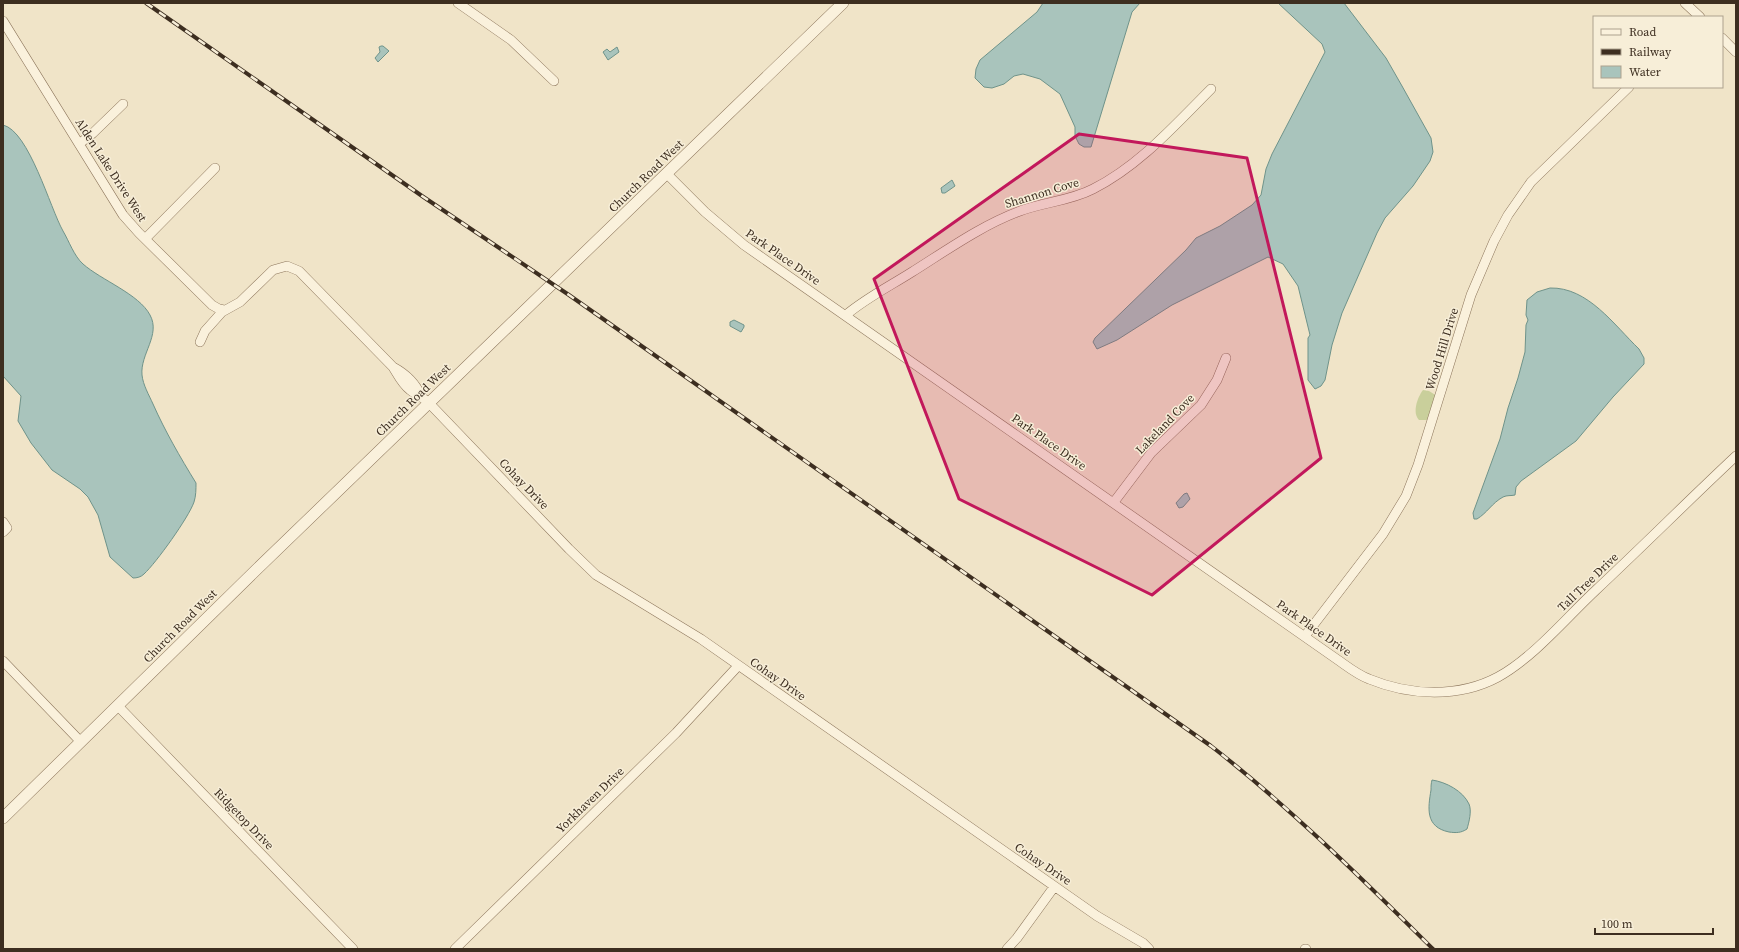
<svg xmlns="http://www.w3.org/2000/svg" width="1739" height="952" viewBox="0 0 1739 952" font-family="'Source Serif 4',serif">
<rect width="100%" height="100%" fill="#f0e4c8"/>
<path fill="#c9cf9b" d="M1423,390l6,1 8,5 -7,24h-11c-7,-7 -2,-22 4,-30z"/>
<path fill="#a9c4bc" stroke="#6f938a" d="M1043,3h97l-8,9 -41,135h-7l-5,-3 -4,-8v-9l-15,-33 -20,-15 -17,-5 -9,2 -10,8 -12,4 -8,-1 -9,-9 1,-9 4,-9 57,-48z
M1278,3h66l42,55 16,28 29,52 2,14 -3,9 -17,25 -28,32 -8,15 -35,80 -10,32 -7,35 -4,6 -6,3 -7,-9v-42l2,-3 -12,-49 -15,-22 -15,-7 -96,48 -55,35 -20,9 -4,-7 2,-4 91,-88 10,-12 24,-12 32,-21 9,-10 5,-26 6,-15 53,-102 -3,-8z
M381,46h2l6,5 -11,11 -3,-4 5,-6 -1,-5z
M617,47l2,5 -11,8 -5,-8 4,-3 3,3z
M3,125c26,6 47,83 60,106 6,10 11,25 20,33 18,16 56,30 67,51 11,20 -10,39 -8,60 1,10 7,20 11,29 12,27 27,53 43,79 0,6 0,13 -2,19 -5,15 -38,61 -50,72 -3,3 -7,4 -11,4l-23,-21 -12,-42 -10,-18 -8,-8 -28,-19 -21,-27 -13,-22 3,-25 -18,-20z
M952,180l3,6 -10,7h-3l-1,-5z
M1550,288c38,-1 64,37 89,61l5,9v6l-31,33 -37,44 -55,40 -5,6 -1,8c-4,1 -8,0 -12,2 -11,6 -16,16 -26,22h-3l-1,-6 27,-74 8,-31 10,-30 7,-26 1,-27 2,-5 -2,-5 1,-15 10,-8z
M734,320l10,5v2l-3,5 -11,-6v-4z
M1187,493l3,6 -7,8 -4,1 -3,-5 8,-9z
M1432,780c14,2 31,11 37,24 3,7 0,18 -2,25 -6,4 -11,4 -18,3 -24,-5 -21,-24 -18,-42 0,-4 0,-6 1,-10z"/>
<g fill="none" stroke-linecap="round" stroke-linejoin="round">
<defs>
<path id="minor" d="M458,3l53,37 43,41
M1685,3l15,14
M3,21l120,194 16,18 73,72 7,4 5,1
M1722,38l14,14
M79,144l14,-11 30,-29
M667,174l38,38 39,33 594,415c10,7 20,15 31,19 41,17 90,19 129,-2 36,-20 68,-59 98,-87 47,-44 93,-90 140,-134
M145,239l70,-71
M846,315c20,-17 44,-29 66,-43 35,-22 70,-47 108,-61 24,-9 50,-10 73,-22 46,-23 82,-64 118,-100
M200,342l5,-11 17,-19 18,-10 33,-32 14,-4 12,5 94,96c13,7 22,15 28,29
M393,367c5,8 9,17 17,23 6,5 13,7 19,13l140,146 27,26 105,64 396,277 46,27 6,6
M1114,502l37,-49 50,-48 16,-25 9,-22
M3,522l4,6 -4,4
M1305,636l78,-102 23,-38 12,-31 53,-170 23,-54 14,-26 23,-33 98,-95
M3,661l78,81
M118,706l235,243
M455,949l221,-216 62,-67
M1007,949l10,-11 37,-51
M1305,949h1"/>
<path id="tertiary" d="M3,818l253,-248 587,-567"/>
</defs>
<use href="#minor" stroke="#8d765c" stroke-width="10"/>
<use href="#tertiary" stroke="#8d765c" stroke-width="12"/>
<use href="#minor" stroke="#faf1dc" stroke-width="9"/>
<use href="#tertiary" stroke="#faf1dc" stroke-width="11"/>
<defs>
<path id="rail" d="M146,3l276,193 147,99 642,451c80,62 151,133 222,203"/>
</defs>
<use href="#rail" stroke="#3d2e20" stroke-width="4"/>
<use href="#rail" stroke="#f7eed8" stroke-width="2.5" stroke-dasharray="8" stroke-linecap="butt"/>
</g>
<path fill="#c2185b" fill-opacity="0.2" stroke="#c2185b" stroke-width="3" stroke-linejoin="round" d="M1079,134l168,24 74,300 -169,137 -193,-96 -85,-220z"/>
<g text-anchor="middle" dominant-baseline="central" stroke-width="3" stroke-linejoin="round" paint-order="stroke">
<g font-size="12" fill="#3d2e20" stroke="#f7eed8">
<text transform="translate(111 170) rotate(57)">Alden Lake Drive West</text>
<text transform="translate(646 176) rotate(-44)">Church Road West</text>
<text transform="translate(1042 193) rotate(-17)">Shannon Cove</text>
<text transform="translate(783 257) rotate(35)">Park Place Drive</text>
<text transform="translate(1442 349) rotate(-73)">Wood Hill Drive</text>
<text transform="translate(413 400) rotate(-44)">Church Road West</text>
<text transform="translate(1165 424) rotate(-46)">Lakeland Cove</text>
<text transform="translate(1049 442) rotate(35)">Park Place Drive</text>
<text transform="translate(524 484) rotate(46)">Cohay Drive</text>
<text transform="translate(1588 582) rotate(-44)">Tall Tree Drive</text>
<text transform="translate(180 626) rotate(-45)">Church Road West</text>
<text transform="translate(1314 628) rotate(35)">Park Place Drive</text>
<text transform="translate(778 679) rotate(35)">Cohay Drive</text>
<text transform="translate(590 800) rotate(-44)">Yorkhaven Drive</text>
<text transform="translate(244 819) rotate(46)">Ridgetop Drive</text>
<text transform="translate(1043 864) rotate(34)">Cohay Drive</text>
</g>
</g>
<rect width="1739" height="952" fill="none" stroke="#3d2e20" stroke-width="8"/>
<rect x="1593" y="16" width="130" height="72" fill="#f7eed8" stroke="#ada18e"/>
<rect x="1601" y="29" width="20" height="6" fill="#faf1dc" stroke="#ada18e"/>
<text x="1629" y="36" font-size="12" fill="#3d2e20">Road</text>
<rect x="1601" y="49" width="20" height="6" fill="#3d2e20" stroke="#ada18e"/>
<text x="1629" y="56" font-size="12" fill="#3d2e20">Railway</text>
<rect x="1601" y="66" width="20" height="12" fill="#a9c4bc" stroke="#ada18e"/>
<text x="1629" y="76" font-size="12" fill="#3d2e20">Water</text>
<path d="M1595 928v6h118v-6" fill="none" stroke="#3d2e20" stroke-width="2"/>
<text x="1601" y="928" font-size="12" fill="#3d2e20" stroke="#f7eed8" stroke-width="3" paint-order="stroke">100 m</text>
</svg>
